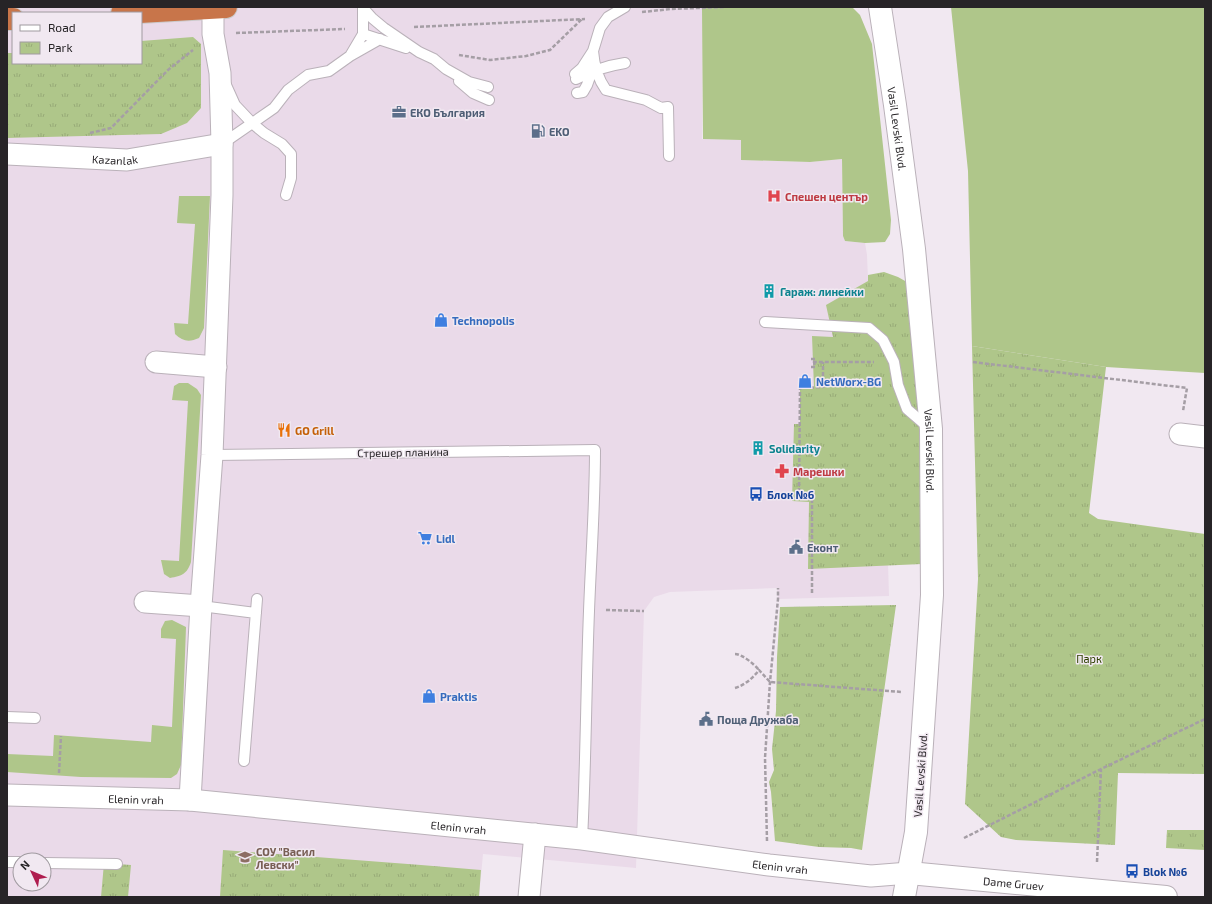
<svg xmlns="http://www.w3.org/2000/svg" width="1212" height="904" viewBox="0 0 1212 904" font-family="'Exo 2',sans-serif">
<defs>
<pattern id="park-tufts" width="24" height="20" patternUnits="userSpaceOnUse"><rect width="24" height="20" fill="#afc68a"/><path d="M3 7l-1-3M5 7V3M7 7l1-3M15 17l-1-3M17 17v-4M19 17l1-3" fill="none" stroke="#97aa77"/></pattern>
</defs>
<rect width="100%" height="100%" fill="#f1e8f1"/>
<path fill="#eadae9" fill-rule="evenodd" d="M7,7h696l-1,132 40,1 -1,20 69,2 32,-3 1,77 2,5 20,2 2,12 1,25 12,23 9,293 -111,3 -1,-11 -107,4 -16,5 -10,14 -8,257 -153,-14 -4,43h-472zM13,13h128v50h-128zM20,860h24v24h-24z"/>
<path fill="#afc68a" d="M726,7h126l8,8 12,29 19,176 -1,14 -5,8 -20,1 -20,-2 -2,-5 -1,-77 -32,3 -69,-2v-20l-38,-1 -1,-131z
M951,7h254v366l-99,-6 -134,-21 -4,-175z
M179,196h31l-6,132 -5,10c-9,4 -16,4 -24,-4l-1,-11 14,1 7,-100 -18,-1z
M179,383h9l9,6 4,6 -10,167c-4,12 -9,14 -21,16l-6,-4 -3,-14 18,1 9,-160 -16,-1 2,-14z
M172,620l14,7 -5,138 -4,9 -6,4 -90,-1 -74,-5v-18l46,2 1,-21 97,7 1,-17 20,2 4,-88 -15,-1v-9l4,-8z"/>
<path fill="url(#park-tufts)" d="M193,37l8,7v64l-14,15 -26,11 -154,4v-85h6v10h128v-22z
M884,272l14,5 16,9 11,142 -3,136 -114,5 1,-67 -17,-1 2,-77h6v-36h14l-2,-52 21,1 -7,-32 42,-24v-6z
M972,346l134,21 -17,146 9,6 107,15v240l-87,-1 -3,72 -99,-5 -15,-3 -36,-33 13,-225z
M896,605l-34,245 -11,-2 -32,-1 -44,-6 -4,-49 -2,-10 5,-12 -2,-21 4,-38 1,-54 3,-50z
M1167,830h38v20l-39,-2z
M223,850l198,15 60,5 -2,27h-259z
M104,863l27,2 -3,32h-27z"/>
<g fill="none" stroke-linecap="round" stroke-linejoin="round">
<defs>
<path id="lane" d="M363,7v27l43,14
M363,8l9,10 12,10 35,24 15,7 12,10 23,13 19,5
M593,51c1,13 5,28 13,39l40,10 15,8 7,-1 1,49
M350,56l30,-17
M575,74l7,-6 11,-17 7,-23 8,-11 17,-10
M576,79c17,-8 29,-13 49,-16
M459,81l14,12 16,7
M226,85l9,20 17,18 12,10 18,11 9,10v24l-5,17
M577,93l6,-1 4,-7 6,-17
M222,144l52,-36 14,-18 20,-15 21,-4 21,-15 13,-22
M765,322l104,6 14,12 11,22 4,23 9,24 22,19
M212,455l383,-5c0,54 -4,108 -6,161 -3,76 -3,152 -7,228
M201,606l55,7
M7,717l28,1
M244,761l13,-162
M7,862h13
M44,863l73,1"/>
<g id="street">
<path id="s1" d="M7,154l120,6 95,-16"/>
<path d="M156,362l60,5"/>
<path d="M1180,434l25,3"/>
<path d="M145,602l56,4"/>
<path id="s2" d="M7,795l183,5 392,39 187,26 102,11 38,-3"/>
<path d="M190,800l11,-194 11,-151 10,-260v-51l-2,-71 -7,-39v-26"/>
<path d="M529,897l6,-63"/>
</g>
<g id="secondary">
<path id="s3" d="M880,7l15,98 19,144 17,180 1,166 -16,237 -12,65"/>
<path id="s4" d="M909,873l257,24"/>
</g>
<path id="highway" d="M122,13l104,-6
M7,19h6"/>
</defs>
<use href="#lane" stroke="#bab1b9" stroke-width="12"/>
<use href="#street" stroke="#bab1b9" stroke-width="23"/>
<use href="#secondary" stroke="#bab1b9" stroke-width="24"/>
<use href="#highway" stroke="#cbcacb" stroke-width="24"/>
<path stroke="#a59ea5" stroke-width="2.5" stroke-dasharray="4 2" stroke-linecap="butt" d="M642,12l29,-3 55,-2
M414,27l171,-8
M236,33l109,-4
M459,55l31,5 36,-4 24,-6 32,-31
M90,133l21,-5 57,-58 25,-20
M811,359h4l-1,3h60
M973,362l214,26 -4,23
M811,367h4l-1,-5
M793,473h5
M812,593v-94h-13l1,-111 23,-1v-25
M606,610l38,1
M735,654c7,0 19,10 24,16
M735,688c10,-3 18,-10 24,-18l11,12 132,10
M59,773l2,-37
M964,838l137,-69 104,-50
M767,841l-2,-83 5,-76 8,-83v-11
M1097,862l4,-93"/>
<use href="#lane" stroke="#fff" stroke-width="10"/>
<use href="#street" stroke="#fff" stroke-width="21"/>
<use href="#secondary" stroke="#fff" stroke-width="22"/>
<use href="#highway" stroke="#c8754a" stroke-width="22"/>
</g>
<defs>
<symbol id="office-bare" viewBox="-9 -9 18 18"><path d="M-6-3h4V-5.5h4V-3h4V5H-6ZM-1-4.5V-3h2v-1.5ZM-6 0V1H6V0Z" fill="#5c6f8a" stroke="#f1e8f1" stroke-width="2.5" paint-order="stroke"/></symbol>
<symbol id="fuel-bare" viewBox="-9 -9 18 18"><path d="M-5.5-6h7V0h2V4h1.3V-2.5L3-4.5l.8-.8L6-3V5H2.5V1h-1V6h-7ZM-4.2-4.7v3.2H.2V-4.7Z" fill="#5c6f8a" stroke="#f1e8f1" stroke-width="2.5" paint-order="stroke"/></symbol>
<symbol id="hospital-bare" viewBox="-9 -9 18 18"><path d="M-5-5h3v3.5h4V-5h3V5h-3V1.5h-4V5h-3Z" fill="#e0444e" stroke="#f1e8f1" stroke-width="2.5" paint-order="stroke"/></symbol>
<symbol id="building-bare" viewBox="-9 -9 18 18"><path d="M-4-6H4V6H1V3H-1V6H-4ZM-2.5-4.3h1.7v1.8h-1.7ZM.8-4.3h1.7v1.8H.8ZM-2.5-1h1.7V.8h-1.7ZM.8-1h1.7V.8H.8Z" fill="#0f9aa8" stroke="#f1e8f1" stroke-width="2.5" paint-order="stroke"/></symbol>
<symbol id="shop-bare" viewBox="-9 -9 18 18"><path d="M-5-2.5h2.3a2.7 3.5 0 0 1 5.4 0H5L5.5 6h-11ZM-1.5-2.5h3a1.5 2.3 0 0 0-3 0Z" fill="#3f7fe0" stroke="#f1e8f1" stroke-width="2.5" paint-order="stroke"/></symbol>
<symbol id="restaurant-bare" viewBox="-9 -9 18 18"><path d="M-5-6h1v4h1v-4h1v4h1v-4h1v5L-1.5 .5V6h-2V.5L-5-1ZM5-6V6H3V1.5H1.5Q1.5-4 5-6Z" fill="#e8710a" stroke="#f1e8f1" stroke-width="2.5" paint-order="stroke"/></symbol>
<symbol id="pharmacy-bare" viewBox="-9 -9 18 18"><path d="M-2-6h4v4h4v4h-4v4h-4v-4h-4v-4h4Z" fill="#e0444e" stroke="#f1e8f1" stroke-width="2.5" paint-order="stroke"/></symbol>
<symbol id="bus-bare" viewBox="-9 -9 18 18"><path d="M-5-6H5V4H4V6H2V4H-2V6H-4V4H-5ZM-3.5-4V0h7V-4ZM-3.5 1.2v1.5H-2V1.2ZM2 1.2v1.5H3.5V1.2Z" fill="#1a4fb4" stroke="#f1e8f1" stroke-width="2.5" paint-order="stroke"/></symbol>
<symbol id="supermarket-bare" viewBox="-9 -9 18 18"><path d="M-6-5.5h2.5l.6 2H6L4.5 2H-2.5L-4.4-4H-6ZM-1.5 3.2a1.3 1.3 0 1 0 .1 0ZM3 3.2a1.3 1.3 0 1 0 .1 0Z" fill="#3f7fe0" stroke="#f1e8f1" stroke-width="2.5" paint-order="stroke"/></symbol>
<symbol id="civic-bare" viewBox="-9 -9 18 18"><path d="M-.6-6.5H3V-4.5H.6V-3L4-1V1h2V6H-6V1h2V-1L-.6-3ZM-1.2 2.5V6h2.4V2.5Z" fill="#5c6f8a" stroke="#f1e8f1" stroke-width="2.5" paint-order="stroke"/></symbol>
<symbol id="school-bare" viewBox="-9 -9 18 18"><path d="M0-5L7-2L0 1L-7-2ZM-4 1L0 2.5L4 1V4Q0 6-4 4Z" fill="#8d6e63" stroke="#f1e8f1" stroke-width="2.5" paint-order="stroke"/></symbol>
</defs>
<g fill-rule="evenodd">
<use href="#office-bare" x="389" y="102" width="20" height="20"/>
<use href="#fuel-bare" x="528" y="121" width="20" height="20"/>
<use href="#hospital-bare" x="764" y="186" width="20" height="20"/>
<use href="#building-bare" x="759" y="281" width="20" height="20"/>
<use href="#shop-bare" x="431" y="310" width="20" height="20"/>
<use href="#shop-bare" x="795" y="371" width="20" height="20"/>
<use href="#restaurant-bare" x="274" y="420" width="20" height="20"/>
<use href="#building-bare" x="748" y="438" width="20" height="20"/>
<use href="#pharmacy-bare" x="772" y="461" width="20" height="20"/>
<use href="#bus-bare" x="746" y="484" width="20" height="20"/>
<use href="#supermarket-bare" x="415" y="528" width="20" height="20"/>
<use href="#civic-bare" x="786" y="537" width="20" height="20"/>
<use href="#shop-bare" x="419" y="686" width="20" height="20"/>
<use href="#civic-bare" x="696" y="709" width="20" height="20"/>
<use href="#school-bare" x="235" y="847" width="20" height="20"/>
<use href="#bus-bare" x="1122" y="861" width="20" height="20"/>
</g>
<g text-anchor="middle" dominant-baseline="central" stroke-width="3" stroke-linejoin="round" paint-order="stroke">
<g font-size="11" font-weight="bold" fill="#4e5e75" stroke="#f1e8f1" text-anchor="start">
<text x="410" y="112">ЕКО България</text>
<text x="549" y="131">EKO</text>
<text x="807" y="547">Еконт</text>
<text x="717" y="719">Поща Дружаба</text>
</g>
<g font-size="11" fill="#272427" stroke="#f1e8f1">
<text stroke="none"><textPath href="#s3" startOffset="123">Vasil Levski Blvd.</textPath></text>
<text stroke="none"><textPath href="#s1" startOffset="108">Kazanlak</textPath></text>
<text stroke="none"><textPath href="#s3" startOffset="447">Vasil Levski Blvd.</textPath></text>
<text transform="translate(403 452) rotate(-1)">Стрешер планина</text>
<text transform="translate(920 775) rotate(-86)">Vasil Levski Blvd.</text>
<text stroke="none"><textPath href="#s2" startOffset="129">Elenin vrah</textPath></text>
<text stroke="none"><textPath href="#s2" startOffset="453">Elenin vrah</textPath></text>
<text stroke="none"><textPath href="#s2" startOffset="777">Elenin vrah</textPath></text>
<text stroke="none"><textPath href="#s4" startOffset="105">Dame Gruev</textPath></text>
</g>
<g font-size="11" font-weight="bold" fill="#be3a42" stroke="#f1e8f1" text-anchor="start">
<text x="785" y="196">Спешен център</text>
<text x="793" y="471">Марешки</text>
</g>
<g font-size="11" font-weight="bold" fill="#0d838f" stroke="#f1e8f1" text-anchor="start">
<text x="780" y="291">Гараж: линейки</text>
<text x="769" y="448">Solidarity</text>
</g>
<g font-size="11" font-weight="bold" fill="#366cbe" stroke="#f1e8f1" text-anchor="start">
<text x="452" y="320">Technopolis</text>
<text x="816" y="381">NetWorx-BG</text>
<text x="436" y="538">Lidl</text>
<text x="440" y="696">Praktis</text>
</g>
<g font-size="11" font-weight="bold" fill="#c56008" stroke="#f1e8f1" text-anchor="start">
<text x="295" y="430">GO Grill</text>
</g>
<g font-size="11" font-weight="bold" fill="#164399" stroke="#f1e8f1" text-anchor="start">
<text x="767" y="494">Блок №6</text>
<text x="1143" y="871">Blok №6</text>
</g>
<g font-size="11" fill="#2e4000" stroke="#f1e8f1">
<text x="1089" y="658">Парк</text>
</g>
<g font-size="11" font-weight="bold" fill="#785e54" stroke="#f1e8f1" text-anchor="start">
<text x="256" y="851">СОУ "Васил<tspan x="256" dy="13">Левски"</tspan></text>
</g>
</g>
<rect width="1212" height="904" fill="none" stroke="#272427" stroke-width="16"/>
<rect x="12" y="12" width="130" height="52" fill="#f1e8f1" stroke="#a09aa0"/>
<rect x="20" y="25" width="20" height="6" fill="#ffffff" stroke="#a09aa0"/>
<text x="48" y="32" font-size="12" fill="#272427">Road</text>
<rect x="20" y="42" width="20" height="12" fill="url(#park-tufts)" stroke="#a09aa0"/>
<text x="48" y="52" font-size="12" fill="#272427">Park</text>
<g transform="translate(32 872) rotate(314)"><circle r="19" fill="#f1e8f1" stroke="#a09aa0"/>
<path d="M0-3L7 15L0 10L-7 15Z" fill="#af1d4f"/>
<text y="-6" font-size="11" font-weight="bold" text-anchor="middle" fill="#272427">N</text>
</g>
</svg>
